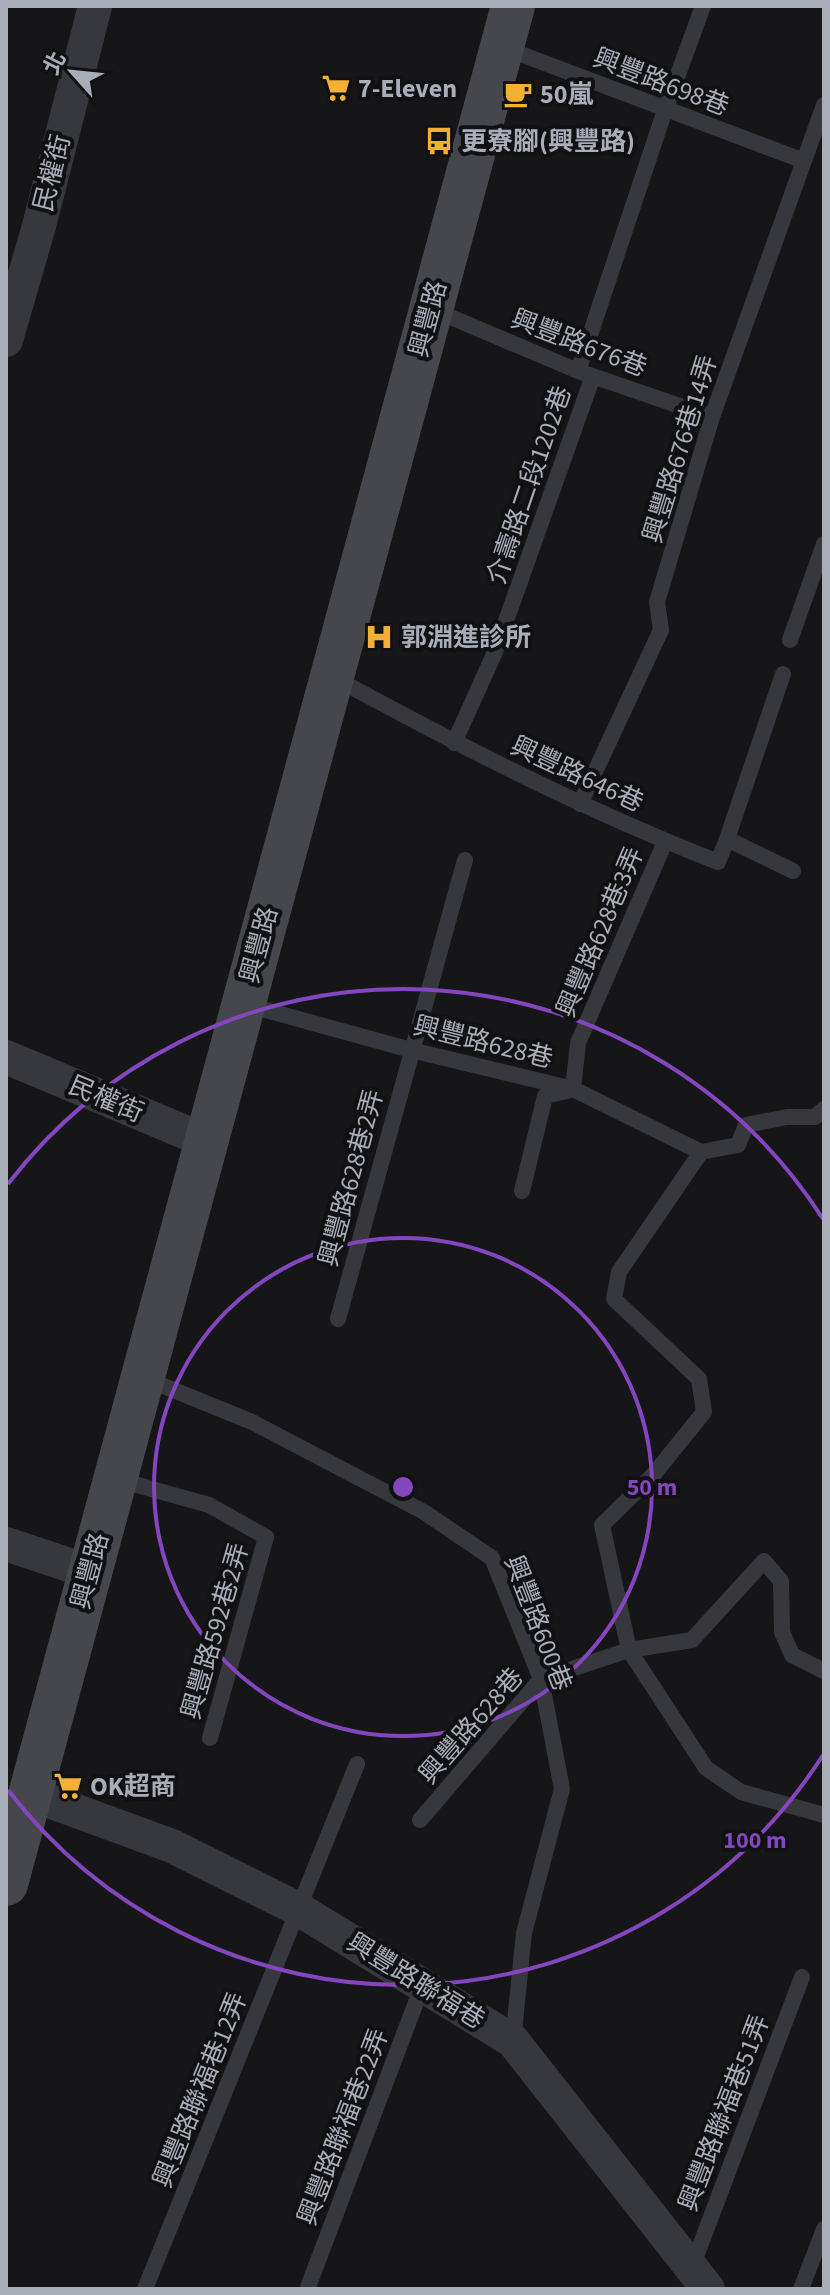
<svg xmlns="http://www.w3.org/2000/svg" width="830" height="2295" viewBox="0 0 830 2295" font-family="'Source Sans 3','Noto Sans TC',sans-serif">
<rect width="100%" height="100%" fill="#161618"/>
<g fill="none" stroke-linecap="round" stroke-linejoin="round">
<path stroke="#37383d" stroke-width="16" d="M502,47l302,114
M434,310l144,61 134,46
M578,371l87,-261 38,-104
M790,640l34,-96
M333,677c125,68 252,133 385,185l9,-23 66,32
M454,743l41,-91 98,-276
M580,804l81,-174 -4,-28 55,-185 112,-312
M727,839l56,-165
M244,1004l167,46 162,39 128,63 37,-7 8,-20 41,-8h28l9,-8
M573,1089l5,-46 87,-201
M522,1191l23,-95 22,-5
M338,1319l127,-459
M144,1378l108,44 172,90 68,46 49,121 21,110 -38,144 -11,108
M116,1479l93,26 57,32 -56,201
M824,1671l-32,-16 -10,-23 -1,-51 -17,-20 -72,79 -63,10 77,118 35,24 83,23
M420,1820l121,-141 88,-29 -27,-125 52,-51 50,-62 -5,-33 -85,-80 5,-27 82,-120
M692,2267l110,-290
M308,2287l115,-303
M145,2289l212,-525
M801,2289l23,-60"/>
<path stroke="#37383d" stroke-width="34" d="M6,340l33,-114 56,-220
M6,1057l200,84
M6,1544l84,28
M30,1794l142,52 128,64 213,131 195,248"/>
<path stroke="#45474d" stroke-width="44" d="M6,1884l507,-1878"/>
</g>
<g fill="none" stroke="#8446be" stroke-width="4">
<circle cx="403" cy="1487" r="249"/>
<path d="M823 1755A498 498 0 0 1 8 1790M8 1184A498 498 0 0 1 823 1219"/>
</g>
<defs>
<symbol id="supermarket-bare" viewBox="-9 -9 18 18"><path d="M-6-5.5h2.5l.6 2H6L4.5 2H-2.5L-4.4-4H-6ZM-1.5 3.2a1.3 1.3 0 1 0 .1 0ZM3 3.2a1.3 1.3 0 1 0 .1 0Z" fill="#f2b134" stroke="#111113" stroke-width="2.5" paint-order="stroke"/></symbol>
<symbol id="cafe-bare" viewBox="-9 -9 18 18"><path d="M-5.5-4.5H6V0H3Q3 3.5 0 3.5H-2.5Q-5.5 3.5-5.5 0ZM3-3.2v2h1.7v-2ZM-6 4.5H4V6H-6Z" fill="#f2b134" stroke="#111113" stroke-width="2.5" paint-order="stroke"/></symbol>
<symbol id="bus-bare" viewBox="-9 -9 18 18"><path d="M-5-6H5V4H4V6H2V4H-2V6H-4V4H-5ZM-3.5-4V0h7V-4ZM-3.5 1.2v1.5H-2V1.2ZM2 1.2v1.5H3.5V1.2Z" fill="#f2b134" stroke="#111113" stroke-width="2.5" paint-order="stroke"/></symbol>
<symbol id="hospital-bare" viewBox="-9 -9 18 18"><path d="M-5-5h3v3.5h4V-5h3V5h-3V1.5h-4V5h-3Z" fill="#f2b134" stroke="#111113" stroke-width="2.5" paint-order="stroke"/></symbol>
</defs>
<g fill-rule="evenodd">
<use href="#supermarket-bare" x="316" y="68" width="40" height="40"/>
<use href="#cafe-bare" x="498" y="74" width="40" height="40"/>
<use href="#bus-bare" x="419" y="121" width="40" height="40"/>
<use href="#hospital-bare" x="359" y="617" width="40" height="40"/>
<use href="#supermarket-bare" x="48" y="1766" width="40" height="40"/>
</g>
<g text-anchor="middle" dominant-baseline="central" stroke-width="8" stroke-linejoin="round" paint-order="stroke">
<g font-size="26" fill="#a8adb8" stroke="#111113">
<text transform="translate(661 82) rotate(21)">興豐路698巷</text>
<text transform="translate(52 173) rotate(-76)">民權街</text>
<text transform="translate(428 319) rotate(-75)">興豐路</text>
<text transform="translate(579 343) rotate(21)">興豐路676巷</text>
<text transform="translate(680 449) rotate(-73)">興豐路676巷14弄</text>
<text transform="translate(529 485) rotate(-71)">介壽路二段1202巷</text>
<text transform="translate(577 774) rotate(25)">興豐路646巷</text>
<text transform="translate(600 932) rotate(-67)">興豐路628巷3弄</text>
<text transform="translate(259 945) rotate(-75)">興豐路</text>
<text transform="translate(483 1042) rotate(14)">興豐路628巷</text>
<text transform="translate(106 1099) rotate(23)">民權街</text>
<text transform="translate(351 1178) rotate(-75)">興豐路628巷2弄</text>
<text transform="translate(90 1571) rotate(-75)">興豐路</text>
<text transform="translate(538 1623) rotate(69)">興豐路600巷</text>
<text transform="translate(215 1631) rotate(-74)">興豐路592巷2弄</text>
<text transform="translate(471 1726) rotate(-49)">興豐路628巷</text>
<text transform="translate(416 1981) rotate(32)">興豐路聯福巷</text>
<text transform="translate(200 2090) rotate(-68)">興豐路聯福巷12弄</text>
<text transform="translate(724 2113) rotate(-69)">興豐路聯福巷51弄</text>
<text transform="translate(343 2127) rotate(-69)">興豐路聯福巷22弄</text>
</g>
<g font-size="26" font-weight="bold" fill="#a8adb8" stroke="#111113" text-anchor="start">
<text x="358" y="88">7-Eleven</text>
<text x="540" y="94">50嵐</text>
<text x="461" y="141">更寮腳(興豐路)</text>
<text x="401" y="637">郭淵進診所</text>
<text x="90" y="1786">OK超商</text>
</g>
</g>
<circle cx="403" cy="1487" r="12" fill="#8446be" stroke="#111113" stroke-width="4"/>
<g font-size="24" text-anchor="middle" font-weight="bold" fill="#8446be" stroke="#111113" stroke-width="8" stroke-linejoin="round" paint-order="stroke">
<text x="652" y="1495">50 m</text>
<text x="755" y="1848">100 m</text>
</g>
<rect width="830" height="2295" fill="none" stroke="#a8adb8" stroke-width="16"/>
<g transform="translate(72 72) rotate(297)" stroke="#111113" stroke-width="6" paint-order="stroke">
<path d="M0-6L14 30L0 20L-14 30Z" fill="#a8adb8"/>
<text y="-12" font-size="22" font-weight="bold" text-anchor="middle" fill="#a8adb8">北</text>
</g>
</svg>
